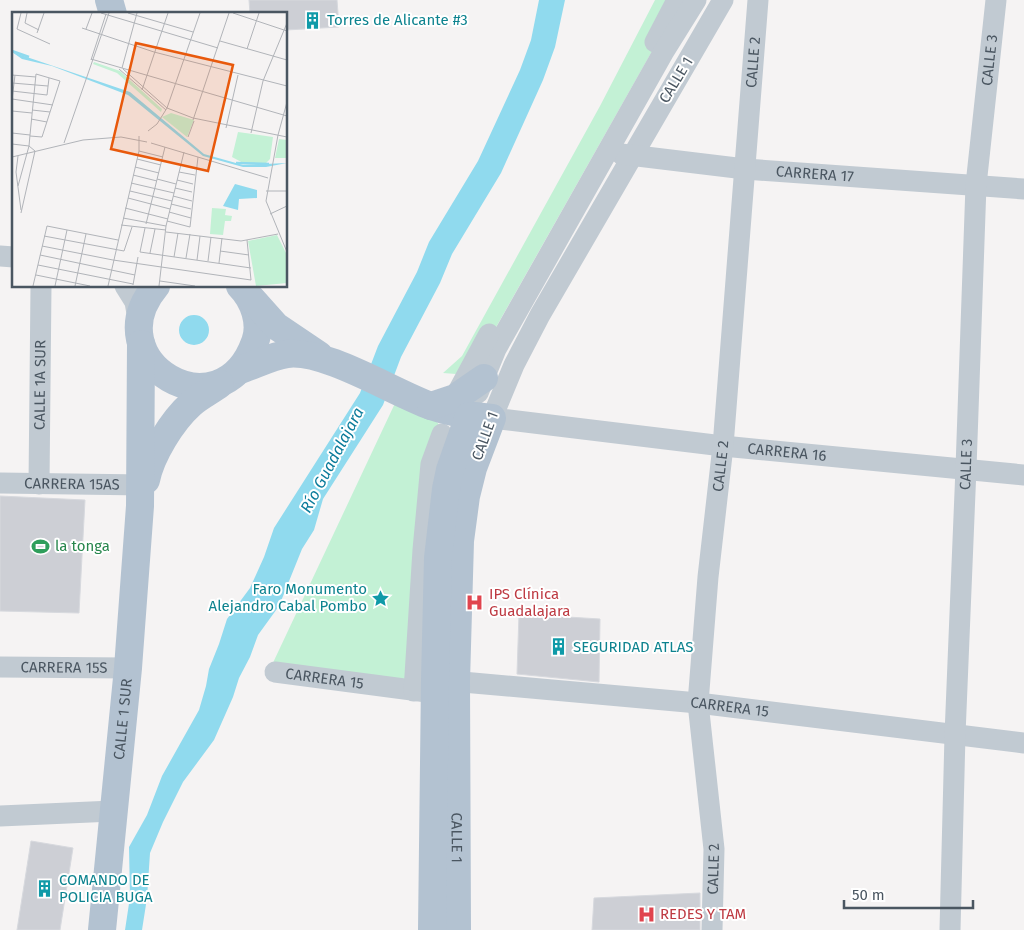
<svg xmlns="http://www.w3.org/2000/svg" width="1024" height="930" viewBox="0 0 1024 930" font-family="'Fira Sans',sans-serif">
<rect width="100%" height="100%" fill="#f5f3f3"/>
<path fill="#c3f1d5" d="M655,0h26l-212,375 -26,-2 19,-17 138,-250z
M397,399l33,13 10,14 -5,264 -164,-23z"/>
<path fill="#90daee" d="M539,0h26l-10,47 -12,33 -42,93 -49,81 -12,29 -39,74 -18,48 -60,94 -9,31 -12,19 -23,57 -21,29 -8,22 -11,21 -6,19 -19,43 -31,42 -20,40 -13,31 -3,45 -5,32h-17l5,-33 -1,-50 18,-32 15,-39 37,-66 7,-24 3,-17 10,-25 8,-25 23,-31 14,-31 10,-29 86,-135 18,-47 39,-74 12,-30 49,-81 42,-91 11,-30z
M179 330a15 15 0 1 1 30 0a15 15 0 1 1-30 0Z"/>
<path fill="#cdcfd5" stroke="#d7d9de" d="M249,0h88l2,27 -53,3v-16h-36z
M0,496l85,4 -6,113 -79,-2z
M519,614l81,5 -1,63 -82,-8z
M31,841l42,7 -13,82h-43z
M700,893v37h-108l2,-32z"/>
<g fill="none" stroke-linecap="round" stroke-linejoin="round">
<g stroke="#c1cad2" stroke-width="21">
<path id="s1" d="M723,0l-183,315 -26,50 -22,53 231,28 301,29"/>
<path d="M655,42l22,-42"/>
<path id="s2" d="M621,154l124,15 279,20"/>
<path d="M0,256l14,1"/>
<path d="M125,286l10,16 4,23"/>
<path d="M478,393l18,-44 167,-296 33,-53"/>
<path d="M455,397l34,-63"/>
<path id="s3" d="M0,483l145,2"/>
<path id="s4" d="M39,484l2,-198"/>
<path id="s5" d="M0,667l128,1"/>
<path id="s6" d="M275,672l152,20"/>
<path id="s7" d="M440,680l258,23 326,40"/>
<path d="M414,691l9,-141 8,-86 11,-30"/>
<path d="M0,816l113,-5"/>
<path id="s8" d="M712,930l2,-81 -16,-146 10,-126 15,-131 35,-446"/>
<path id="s9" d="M950,930l5,-195 11,-267 10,-283 20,-185"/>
</g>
<g stroke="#b3c2d1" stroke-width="28">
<path d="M109,0l4,14"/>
<path d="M156,286c-63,75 65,152 99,56 7,-18 -1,-42 -15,-56"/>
<path d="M251,298l25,28 43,29"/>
<path id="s10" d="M240,370c15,-5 32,-14 47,-16 38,-5 107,39 144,52 20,7 40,10 61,12l-19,50 -7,28 -6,45 -4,140 1,249"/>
<path d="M431,406l24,-8 29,-20"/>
<path d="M146,480c5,-25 26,-59 45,-76 9,-8 20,-13 29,-20"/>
<path id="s11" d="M102,930l26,-262 12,-162 1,-162"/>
<path d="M432,930l3,-250 3,-122 8,-69 4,-19 19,-54"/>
</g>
</g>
<defs>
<symbol id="building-bare" viewBox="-9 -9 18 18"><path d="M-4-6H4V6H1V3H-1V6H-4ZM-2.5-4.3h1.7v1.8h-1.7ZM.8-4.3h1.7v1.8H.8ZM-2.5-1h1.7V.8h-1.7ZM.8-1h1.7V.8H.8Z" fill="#0f9aa8" stroke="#fff" stroke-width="2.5" paint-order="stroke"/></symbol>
<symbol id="stadium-bare" viewBox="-9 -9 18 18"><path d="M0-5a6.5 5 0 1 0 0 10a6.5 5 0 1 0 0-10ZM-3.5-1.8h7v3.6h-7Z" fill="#2e9e5b" stroke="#fff" stroke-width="2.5" paint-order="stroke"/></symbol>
<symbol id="sight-bare" viewBox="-9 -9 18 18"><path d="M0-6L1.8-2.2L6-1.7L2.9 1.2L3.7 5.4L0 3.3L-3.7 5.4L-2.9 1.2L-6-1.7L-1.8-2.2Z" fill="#0f9aa8" stroke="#fff" stroke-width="2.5" paint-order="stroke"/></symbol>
<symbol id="hospital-bare" viewBox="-9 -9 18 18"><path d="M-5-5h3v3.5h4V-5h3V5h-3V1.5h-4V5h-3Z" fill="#e0444e" stroke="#fff" stroke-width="2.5" paint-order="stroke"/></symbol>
</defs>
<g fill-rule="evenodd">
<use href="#building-bare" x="300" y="8" width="25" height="25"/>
<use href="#stadium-bare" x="28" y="534" width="25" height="25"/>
<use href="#sight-bare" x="368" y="586" width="25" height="25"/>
<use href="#hospital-bare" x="462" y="590" width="25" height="25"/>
<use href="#building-bare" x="546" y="634" width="25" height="25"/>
<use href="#building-bare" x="32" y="876" width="25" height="25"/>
<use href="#hospital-bare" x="634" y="902" width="25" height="25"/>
</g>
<g text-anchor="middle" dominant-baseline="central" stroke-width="4" stroke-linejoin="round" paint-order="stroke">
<g font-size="15" fill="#0d838f" stroke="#fff" text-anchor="start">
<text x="327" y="20">Torres de Alicante #3</text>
<text x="367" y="589" text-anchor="end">Faro Monumento<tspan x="367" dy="17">Alejandro Cabal Pombo</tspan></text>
<text x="573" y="647">SEGURIDAD ATLAS</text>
<text x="59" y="880">COMANDO DE<tspan x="59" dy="17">POLICIA BUGA</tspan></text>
</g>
<g font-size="15" fill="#4a5661" stroke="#fff">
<text stroke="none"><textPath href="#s9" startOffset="871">CALLE 3</textPath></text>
<text stroke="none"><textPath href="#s8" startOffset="871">CALLE 2</textPath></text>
<text transform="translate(676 80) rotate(-59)">CALLE 1</text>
<text stroke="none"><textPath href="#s2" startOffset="195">CARRERA 17</textPath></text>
<text stroke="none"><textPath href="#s4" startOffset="99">CALLE 1A SUR</textPath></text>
<text transform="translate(485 436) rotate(-70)">CALLE 1</text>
<text stroke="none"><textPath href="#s1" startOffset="775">CARRERA 16</textPath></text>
<text stroke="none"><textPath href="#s8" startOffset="466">CALLE 2</textPath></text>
<text stroke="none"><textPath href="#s9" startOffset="466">CALLE 3</textPath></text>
<text stroke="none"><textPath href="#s3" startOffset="72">CARRERA 15AS</textPath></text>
<text stroke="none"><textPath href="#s5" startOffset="64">CARRERA 15S</textPath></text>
<text stroke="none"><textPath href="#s6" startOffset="50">CARRERA 15</textPath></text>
<text stroke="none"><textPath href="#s7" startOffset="291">CARRERA 15</textPath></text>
<text stroke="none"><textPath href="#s11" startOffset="212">CALLE 1 SUR</textPath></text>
<text stroke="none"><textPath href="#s10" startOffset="691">CALLE 1</textPath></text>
<text stroke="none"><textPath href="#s8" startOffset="61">CALLE 2</textPath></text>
</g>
<g font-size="15" fill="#27864d" stroke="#fff" text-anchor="start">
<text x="55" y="546">la tonga</text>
</g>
<g font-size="15" fill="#be3a42" stroke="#fff" text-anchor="start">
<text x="489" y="594">IPS Clínica<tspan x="489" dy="17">Guadalajara</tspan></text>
<text x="660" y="914">REDES Y TAM</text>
</g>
<g font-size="16" font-style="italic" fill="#0c7c9b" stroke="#fff">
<text transform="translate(332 460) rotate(-62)">Río Guadalajara</text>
</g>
</g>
<g transform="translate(12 12)">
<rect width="275" height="275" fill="#f5f3f3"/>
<path d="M82,50l26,9 42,38 -1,3 -44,-39 -24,-9zM159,101l23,7 -7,17 -25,-20zM226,120l35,5 -3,22 -6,6 -19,-1 -13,-7zM267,127l8,1v18h-12zM200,196l14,1 -1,6 7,1 -1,5h-6l-2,14 -13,-1zM265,223l10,20v28l-31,3 -8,-45z" fill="#c3f1d5"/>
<path d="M0,40l118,40 74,62 39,11 44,-2 -21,4h-23l-40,-11 -75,-61 -76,-29 -30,-7zM223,172l22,6v8l-18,1 -1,11 -15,-4z" fill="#90daee"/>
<path fill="none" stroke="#90daee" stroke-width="2.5" d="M0,39l17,6M224,151l33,1"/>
<path fill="none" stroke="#b1b4b9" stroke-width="1" d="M9,1l-4,16 33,15M15,1l-2,10 14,7M89,1l117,35M116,1l65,19M221,1l54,18M70,16l72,24 133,34M74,17l6,-16M25,21l7,-20M208,29l67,19M235,37l12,-36M79,47l196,57M79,48l15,-46M110,56l15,-55M107,57l47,41M111,57l44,39 33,-95M0,63l24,2M0,71l36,3M130,78l26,-77M0,79l35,4 2,-17M0,87l41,6M0,88l3,-25M20,98l18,2M0,99l20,2M19,107l16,3M181,108l36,-107M214,116l12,-53M136,119l9,-7 10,-16 26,10 94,19M0,121l18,2M239,121l12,-52 24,-58M266,123l9,-33M266,123l-12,66 21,51M176,125l6,-16M52,131l45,-130M139,131l117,35M0,132l17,2 6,5 -14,62M127,139l24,6M6,144l-2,16 5,38M0,145l71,-17 38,-3 26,5M125,147l24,6M123,155l24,6M167,160l16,3M121,163l24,6M145,167l19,5M165,168l16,4M119,171l43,10M6,174l11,-40 1,-11 6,-61 24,7 -18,56 -12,-1M163,176l17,4M118,179l42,10M254,179h21M161,184l19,5M116,186l42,11M159,192l20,5M113,196l43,11M157,200l22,6M258,202l17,-8M111,206l43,8M155,209l23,6 8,-70M134,212l19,-77M109,213l45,5M133,216l-5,24 111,16M154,220l75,9 37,-7M32,224l80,15 8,-24M30,234l71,14 138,20 -4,-40M208,239l29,4M138,241l5,-24M28,243l95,20M162,245l4,-24M174,246l4,-24M185,248l3,-24M196,249l3,-24M207,251l3,-25M26,253l95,19M24,263l54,11M148,269l35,5M121,273l5,-28M21,274l14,-60 71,14M43,274l12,-56M63,274l11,-52M96,274l31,-135v-15M147,274l7,-60 18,-74"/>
<path fill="#e8590c" fill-opacity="0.15" stroke="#e8590c" stroke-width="2.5" d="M124,31l97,22 -25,106 -97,-22z"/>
<rect width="275" height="275" fill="none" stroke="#4a5661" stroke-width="2.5"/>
</g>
<path d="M844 900v8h129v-8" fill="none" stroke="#4a5661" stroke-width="2.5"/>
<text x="852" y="900" font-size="15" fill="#4a5661" stroke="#ffffff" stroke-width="4" paint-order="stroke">50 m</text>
</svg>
